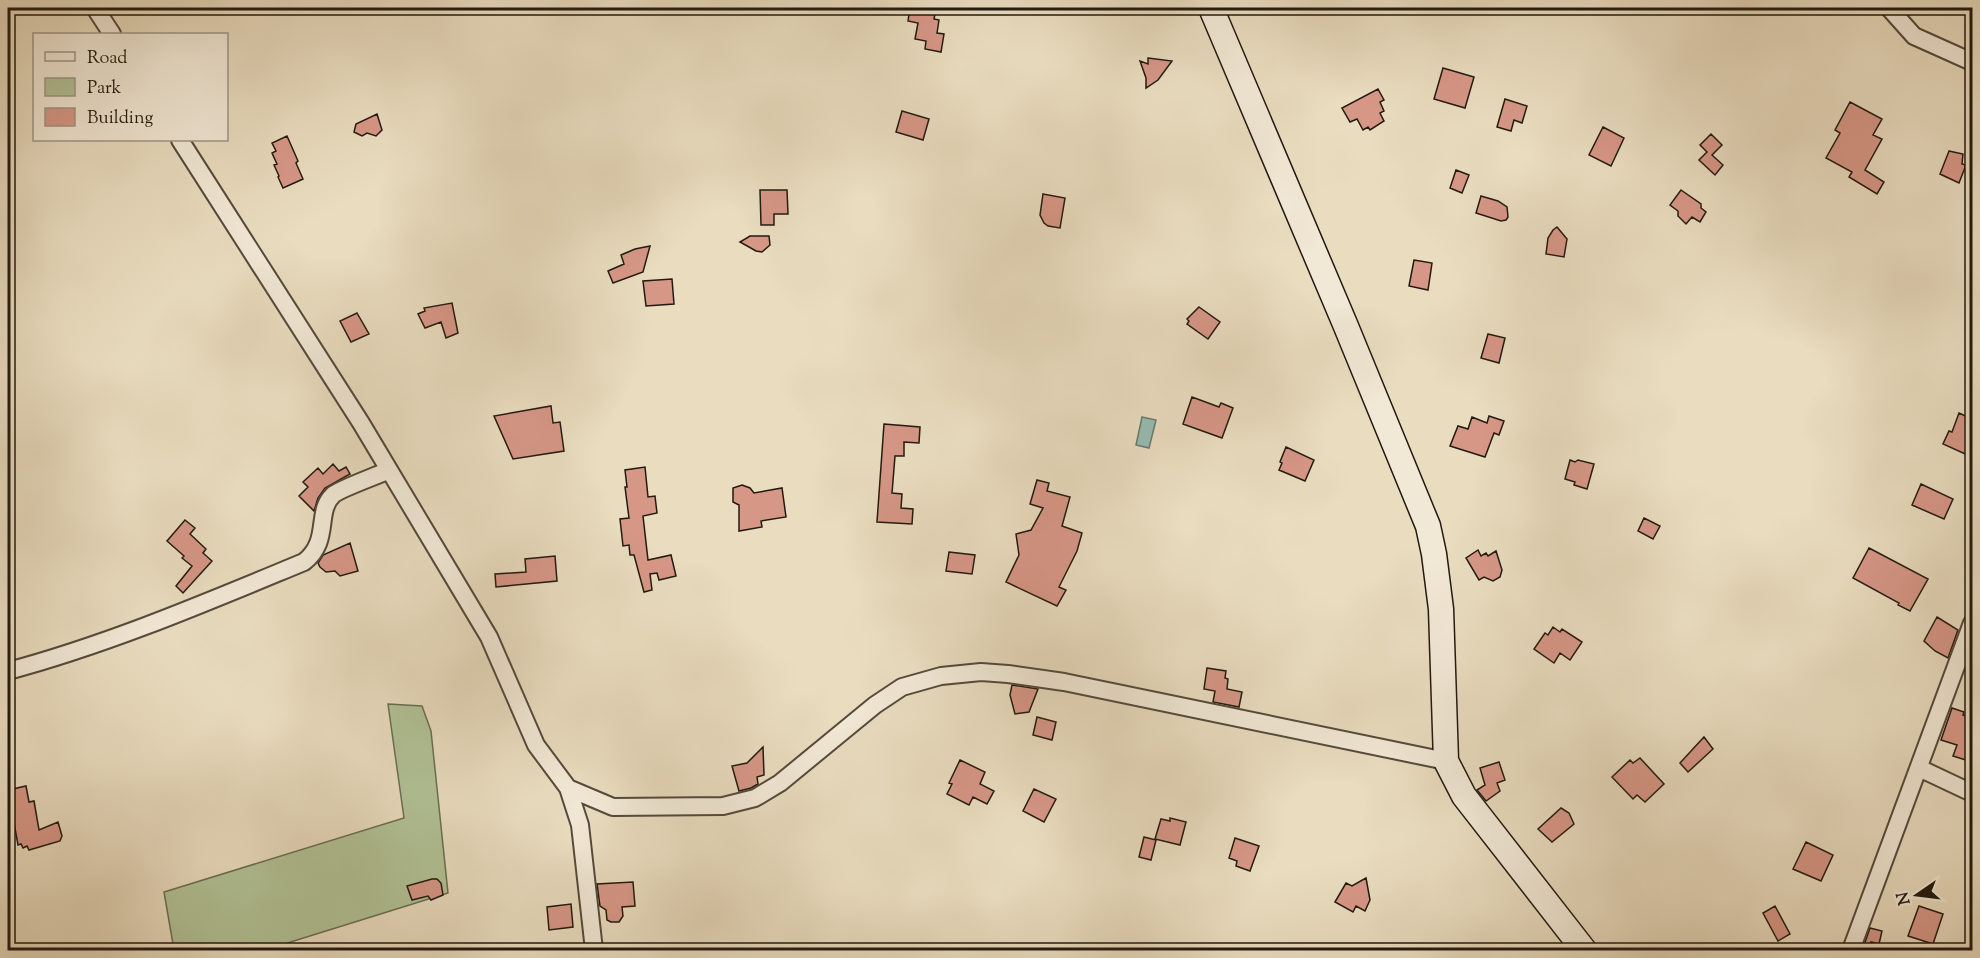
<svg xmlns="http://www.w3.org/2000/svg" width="1980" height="958" viewBox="0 0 1980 958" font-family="'Sorts Mill Goudy',serif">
<rect width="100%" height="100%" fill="#e9dcbf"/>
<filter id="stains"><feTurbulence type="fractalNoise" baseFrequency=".00333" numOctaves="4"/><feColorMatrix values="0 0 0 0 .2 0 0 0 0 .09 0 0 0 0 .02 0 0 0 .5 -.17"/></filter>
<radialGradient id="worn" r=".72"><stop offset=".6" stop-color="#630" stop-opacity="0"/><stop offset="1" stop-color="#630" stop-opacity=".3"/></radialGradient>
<path fill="#b1c296" stroke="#6a6e53" stroke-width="1.5" d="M388,704l34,2 9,25 17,162 -183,57h-91l-10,-58 240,-74z"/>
<path fill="#97bcb2" stroke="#687b71" stroke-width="1.5" d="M1142,417l14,3 -7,28 -13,-3z"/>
<path fill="#d79787" stroke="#221a10" stroke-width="1.5" d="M910,8l25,6 -1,5 5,1 -2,13 7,1 -3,18 -16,-3 1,-8 -11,-2 3,-16 -10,-2z
M1148,58l24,3 -14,19 -12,8v-10l-6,-17 8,3z
M1443,68l31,9 -9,31 -31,-9z
M1378,89l6,11 -4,2 4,9 -4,2 4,8 -14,9 -2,-3 -5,3 -6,-11 -7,3 -8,-14z
M1505,99l22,7 -5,17 -8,-3 -3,11 -14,-4z
M1850,102l32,17 -9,16 9,4 -17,31 19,12 -7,12 -28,-17 3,-5 -26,-14 14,-25 -5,-3z
M902,111l27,8 -6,21 -27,-8z
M377,114l5,16 -6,6 -9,-3 -5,3 -8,-4 2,-8z
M1603,127l21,11 -13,28 -22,-11z
M1711,134l11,11 -10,10 11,10 -8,10 -16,-15 8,-8 -7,-7z
M287,136l11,25 -2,2 7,16 -20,9 -5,-11 1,-1 -5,-11 3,-1 -5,-11 4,-2 -4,-8z
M1949,151l14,3 -1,10 4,1 -7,18 -19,-9z
M1456,170l13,5 -7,18 -12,-5z
M760,190h27l1,24h-14v11h-13z
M1681,190l20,14v4l5,4 -6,10 -8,-5 -6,7 -8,-8v-5l-8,-6z
M1043,194l22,4 -5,30 -12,-2 -4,-3 -4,-8z
M1481,196l17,5 9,6 1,10 -2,3 -5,1 -25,-8z
M1557,227l10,12 -3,18 -18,-3 2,-16 5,-8z
M750,236h19l1,9 -8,7 -6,-1 -16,-9z
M650,246l-7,26 -30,11 -5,-12 16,-7 -3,-9 14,-6z
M1414,260l18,3 -4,27 -19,-4z
M672,279l2,25 -28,2 -3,-25z
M452,303l6,30 -12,5 -5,-16 -16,6 -7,-14 7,-3 -1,-3z
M1199,307l21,15 -12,17 -21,-15 2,-3 -2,-2z
M357,313l12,21 -18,8 -11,-21z
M1488,334l17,4 -6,25 -18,-5z
M1192,397l27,10 2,-4 12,5 -11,30 -39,-14z
M551,406l2,17 7,-1 4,29 -51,8 -19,-43z
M1959,413l13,6v38l-29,-13 6,-13 3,1z
M1489,416l15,5 -5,14 -5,-2 -9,24 -35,-11 8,-20 10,3 4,-12 15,6z
M884,424l36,3 -1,16 -15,-1v14h-9l-3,37 10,1 -1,14 12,1 -1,15 -35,-2z
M1286,447l28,13 -9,21 -26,-11 3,-7 -2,-1z
M1570,460l5,2 3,-2 16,4 -7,25 -13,-4 1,-3 -10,-3z
M333,464l6,7 7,-4 4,7 -25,14 -7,10 -4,13 -15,-15 9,-9 -5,-5 15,-14 5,6z
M645,467l3,30 7,-1 2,17 -14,3 5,44 23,-5 5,21 -17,4 -2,-7 -7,1 2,16 -8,2 -10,-37h-4l-1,-10 -6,1 -3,-27 9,-1 -4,-31h2l-2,-17z
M1037,480l12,3 -2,8 23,6 -8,29 20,7 -5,18 -18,36 7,3 -9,16 -51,-24 13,-27 -3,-21 15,-4 12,-22 -13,-4z
M1921,484l32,15 -9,20 -32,-14z
M742,485l8,3 4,5 28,-5 4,29 -25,4 1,6 -23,4v-26l-6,-3v-14z
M1644,518l16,8 -7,13 -15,-8z
M185,520l10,8 -5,6 16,15 -3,4 9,8 -29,32 -7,-7 16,-20 -10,-8 2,-2 -17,-15z
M350,543l8,28 -18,5 -5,-5 -9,1 -6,-5 -2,-4 5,-8z
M1869,548l59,31 -18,32 -12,-6 1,-2 -46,-25z
M1478,550l3,6 5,-3 2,3 8,-5 6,19 -2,7 -7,4 -9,-4 -5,3 -13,-22z
M949,552l26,3 -3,19 -26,-3z
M555,556l2,25 -61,6 -1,-13 31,-2 -1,-13z
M1937,617l21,13 -10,28 -13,-7 -11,-10z
M1553,627l7,5 2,-3 20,13 -12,18 -10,-7 -6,10 -20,-14 11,-16 3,2z
M1207,668l19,3 -1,7 3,1 -1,10 15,3 -3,15 -26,-5 2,-11 -11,-2z
M1012,685l26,4 -9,23 -14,2 -5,-19z
M1952,708l12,4 -1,3 9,3v44l-19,-6 4,-11 -16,-5z
M1037,717l19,5 -4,18 -19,-5z
M1704,737l9,12 -25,23 -8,-9z
M763,747l1,28 -7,2 1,7 -7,4 -12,3 -7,-25 15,-3z
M1640,758l24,26 -19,18 -8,-7 -4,4 -21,-22 18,-17 3,3z
M960,760l25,12 -5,12 14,7 -7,13 -14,-7 -4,8 -22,-11 5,-10 -3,-1z
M1499,762l6,18 -8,3 3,8 -14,10 -9,-11 8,-5 -5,-17z
M26,786l3,16 5,-1 5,29 19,-8 4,14 -2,5 -31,9 -2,-4 -4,2 -2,-4 -3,1 -10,-55z
M1034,789l22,10 -12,23 -21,-11z
M1561,808l8,5 5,11 -22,18 -14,-13z
M1170,818l16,4 -6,23 -25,-6 6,-20 9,2z
M1144,837l12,3 -5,20 -12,-3z
M1235,838l24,8 -9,25 -14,-5 1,-5 -8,-3z
M1806,842l27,13 -12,26 -28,-12z
M1366,878l4,22 -5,11 -9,-5 -3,6 -18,-10 11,-19 6,3z
M432,879h5l4,4 2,12 -12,5 -3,-4 -16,4 -5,-14z
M633,882l2,24 -13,1 1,9 -4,6h-8l-4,-2 -1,-10 -6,-4 -3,-22z
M571,904l2,23 -24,3 -2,-23z
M1775,906l15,28 -12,7 -15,-28z
M1919,906l24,8 -10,30 -25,-8z
M1870,928l12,3 -3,13 -8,-2 -2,9h-7z"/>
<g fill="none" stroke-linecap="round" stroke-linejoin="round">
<defs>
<path id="street" d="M95,8l17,26
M1889,8l25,28 58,26
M180,140l181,283 128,214 47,108 32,43 12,37 14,125
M8,671c101,-27 199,-69 296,-109 27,-21 11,-50 29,-67 6,-6 46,-20 56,-25
M1919,768l53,25
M568,788l45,19 110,-1 32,-8 25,-15 95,-78 27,-18 39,-11 40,-4 27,2 56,8 382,79
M1851,950l121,-327"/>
<path id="secondary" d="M1211,8l134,316 83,202 6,28 7,55 5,152 18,35 120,154"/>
</defs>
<use href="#street" stroke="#544a3c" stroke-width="20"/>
<use href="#secondary" stroke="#221a10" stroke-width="27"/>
<use href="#street" stroke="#f1e8d5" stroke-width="16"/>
<use href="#secondary" stroke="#f1e8d5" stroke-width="24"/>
</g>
<rect width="1980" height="958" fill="none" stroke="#e9dcbf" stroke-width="30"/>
<rect x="9" y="9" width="1962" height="940" fill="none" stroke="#221a10" stroke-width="3"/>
<rect x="15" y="15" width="1950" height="928" fill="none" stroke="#221a10" stroke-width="1.5"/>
<rect x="33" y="33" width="195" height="108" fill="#f1e8d5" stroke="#9e9686" stroke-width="1.5"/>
<rect x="45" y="52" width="30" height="9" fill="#f1e8d5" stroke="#9e9686" stroke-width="1.5"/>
<text x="87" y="63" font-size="18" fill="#221a10">Road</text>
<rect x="45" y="78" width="30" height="18" fill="#b1c296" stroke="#9e9686" stroke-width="1.5"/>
<text x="87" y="93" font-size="18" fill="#221a10">Park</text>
<rect x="45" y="108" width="30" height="18" fill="#d79787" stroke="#9e9686" stroke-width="1.5"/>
<text x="87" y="123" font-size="18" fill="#221a10">Building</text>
<g transform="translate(1917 895) rotate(256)" stroke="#f1e8d5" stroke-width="4.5" paint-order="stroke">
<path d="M0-4.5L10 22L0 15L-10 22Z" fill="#221a10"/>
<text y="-9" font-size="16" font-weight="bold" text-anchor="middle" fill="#221a10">N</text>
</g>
<rect width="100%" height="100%" filter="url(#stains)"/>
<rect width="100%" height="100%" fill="url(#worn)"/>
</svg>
